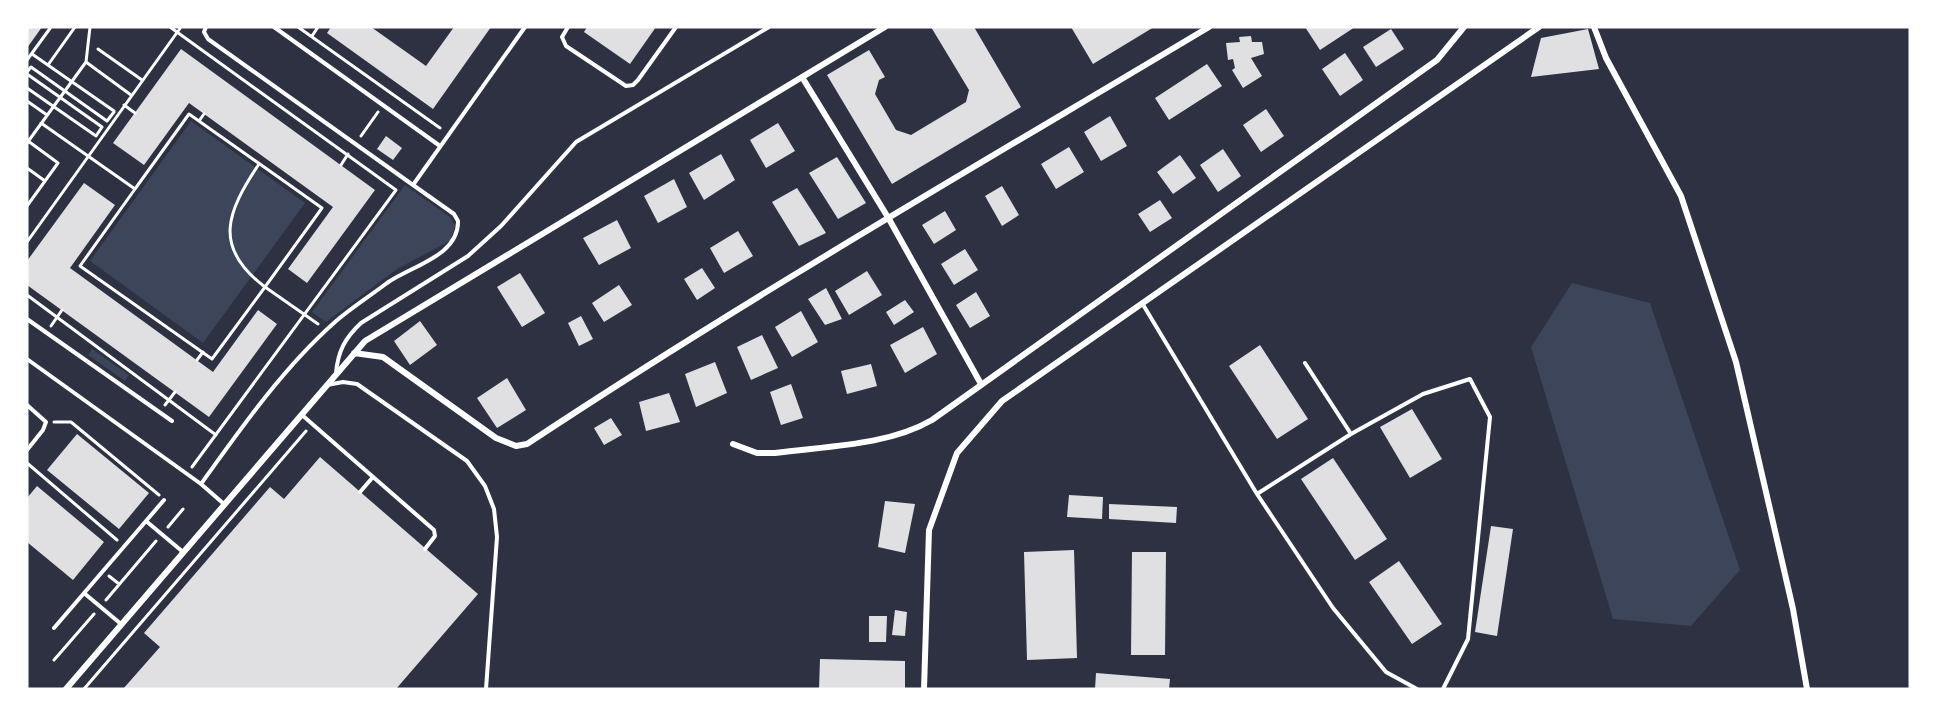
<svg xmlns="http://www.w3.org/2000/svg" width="1937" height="716" viewBox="0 0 1937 716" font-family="Manrope,sans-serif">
<rect width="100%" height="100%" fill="#2d3142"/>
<path fill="#3c4559" d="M191,121l114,82 -102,140 -113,-82z
M405,185l45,32 5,9 -5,15 -53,28 -71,53 -14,-10z
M1572,283l78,20 90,267 -49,56 -78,-7 -82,-272z
M92,349l37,26 -4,6 -37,-26z"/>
<path fill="#e0e0e3" d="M27,27h15l-15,21z
M331,27h40l55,39 28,-39h37l-58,82 -106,-76z
M587,27h69l-26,37 -46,-32z
M931,27h43l47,80 -129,77 -65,-109 42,-25 16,27 -6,3 -4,14 21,36 15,5 55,-33 3,-12z
M1071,27h83l-61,37z
M1305,27h50l-35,23z
M1391,29l13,20 -28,18 -13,-20z
M1588,29l11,40 -68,8 10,-39z
M1251,36l1,6h10l2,12 -13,4 11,18 -19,12 -11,-18 3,-2 -2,-9 -5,1 -2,-17 14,-1 -1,-5z
M181,49l194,141 -68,93 -19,-14 45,-62 -144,-104 -45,62 -31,-22z
M1345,53l18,27 -23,16 -18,-27z
M1207,64l15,22 -53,34 -14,-22z
M1266,109l18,27 -23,16 -18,-27z
M1110,116l17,30 -26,15 -17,-29z
M778,123l17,28 -29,17 -16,-28z
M386,136l16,12 -9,12 -16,-11z
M1069,147l15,25 -28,17 -15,-25z
M1223,149l18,27 -23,16 -18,-27z
M721,154l14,26 -31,20 -15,-27z
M1180,155l16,23 -23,16 -16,-22z
M837,157l29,46 -28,16 -29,-46z
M674,179l13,28 -29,16 -14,-27z
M84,183l31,22 -45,63 143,104 45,-62 19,14 -68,93 -182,-132v-24z
M1002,186l17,29 -17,11 -17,-30z
M797,188l29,45 -27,13 -27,-44z
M1160,200l12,18 -22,14 -12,-18z
M945,211l11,19 -22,14 -12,-19z
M617,220l14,28 -32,17 -16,-27z
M738,231l15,25 -29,17 -14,-25z
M965,249l13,21 -24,15 -13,-21z
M702,268l13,20 -18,12 -13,-21z
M867,271l15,24 -33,20 -14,-24z
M520,273l25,40 -23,14 -25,-40z
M619,285l13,20 -28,17 -12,-19z
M826,288l16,31 -17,6 -17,-26z
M976,292l14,24 -20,12 -14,-23z
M905,300l9,12 -20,13 -8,-13z
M801,311l17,31 -26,15 -17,-30z
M581,316l12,23 -14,7 -11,-23z
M420,321l17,24 -27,20 -16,-24z
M923,327l14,27 -32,19 -15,-28z
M762,335l16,33 -27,12 -14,-33z
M1260,345l48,74 -31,20 -48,-73z
M715,362l12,31 -31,14 -11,-33z
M871,364l6,22 -30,8 -6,-23z
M507,378l19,32 -29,18 -20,-30z
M791,384l12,34 -22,7 -11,-33z
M669,393l11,29 -34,9 -7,-29z
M1412,409l30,50 -32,19 -30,-51z
M611,418l11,17 -18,10 -10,-17z
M77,434l72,59 -30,36 -72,-59z
M320,457l158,137 -82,95h-273l37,-42 -16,-14 126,-146 14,12z
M1333,458l54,81 -32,21 -54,-81z
M37,486l67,56 -31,38 -46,-38v-44z
M1069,495l34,2 -1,22 -35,-2z
M885,501l30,3 -10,49 -27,-6z
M1109,504l68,3 -1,16 -67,-4z
M1491,526l22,3 -16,107 -22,-4z
M1074,550l3,108 -50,2 -3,-108z
M1132,552h34l-1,103h-34z
M1399,561l43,63 -30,20 -43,-62z
M895,610l12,2 -2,24 -13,-1z
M869,616h18l-1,26h-17z
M820,659l85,2v28h-86z
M1096,673l74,6 -1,10h-74z"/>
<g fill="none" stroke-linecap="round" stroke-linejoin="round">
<path stroke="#fff" stroke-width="3" d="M170,27l226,163 -204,277
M298,27l142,101
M312,36l6,-9
M98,49l44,31
M32,54l82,57
M27,60l24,-33
M86,62l45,33
M48,65l27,-38
M27,72l4,-5 76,54 7,-9
M27,74l75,53 -6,9 -69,-48
M27,101l20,14
M124,105l11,8
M199,121l5,-7
M41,123l94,66 54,-75 133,94 -57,79 53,37
M361,136l17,-24
M27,143l59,-81 4,-35
M341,165l7,-11
M27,168l18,13
M135,189l-55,77 132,93 53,-72c-53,-40 -38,-75 -6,-123
M27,206l31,-43 -30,-22
M27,242l154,-215
M27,295l189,140
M51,326l11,-16
M197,360l6,-8
M165,405l10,-13
M54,422h17l88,73
M27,463l90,77
M168,527l15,-18
M109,576l10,8
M106,600l50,-59
M54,660l40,-46
M84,689l222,-258"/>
<path stroke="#fff" stroke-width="4" d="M206,27l-2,5 4,7 205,146
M274,27l166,119
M568,27l-6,10 4,9 60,40 7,-1 5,-5 38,-53
M1142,303l115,191 76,114 53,64 31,17
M27,319l145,102
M27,359l174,125 23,20
M1305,363l46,71 72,-40 47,-15 20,38 -22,222 -25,50
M336,373c2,-22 9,-35 25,-50l107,-67 33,-30 75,-84 193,-115
M327,385l16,-3 14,2 110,77 18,25 9,23 3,28 -11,152
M27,405l19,17 -3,8 -16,20
M302,415l132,115 1,6 -10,13
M201,484c40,-56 83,-117 134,-162 16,-14 35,-26 52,-39 24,-17 72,-27 71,-62l-4,-7 -41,-29 112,-158
M360,492l13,-15
M1257,494l94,-60
M146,521l18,-21
M84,593l37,31
M54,628l92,-107 37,31"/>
<path stroke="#fff" stroke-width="6" d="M1594,27l12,31 75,138 55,166 57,247 14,80
M802,77l87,142 92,165
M354,353l29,4 113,81 20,8 11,-2c222,-147 453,-280 682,-417
M733,444l24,9h18c51,-7 112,-7 157,-33l505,-360 27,-33
M66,689l299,-348 520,-314
M924,689l5,-159 28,-77 45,-52 537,-374"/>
</g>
<rect width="1937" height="716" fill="none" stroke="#ffffff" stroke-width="57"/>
</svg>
